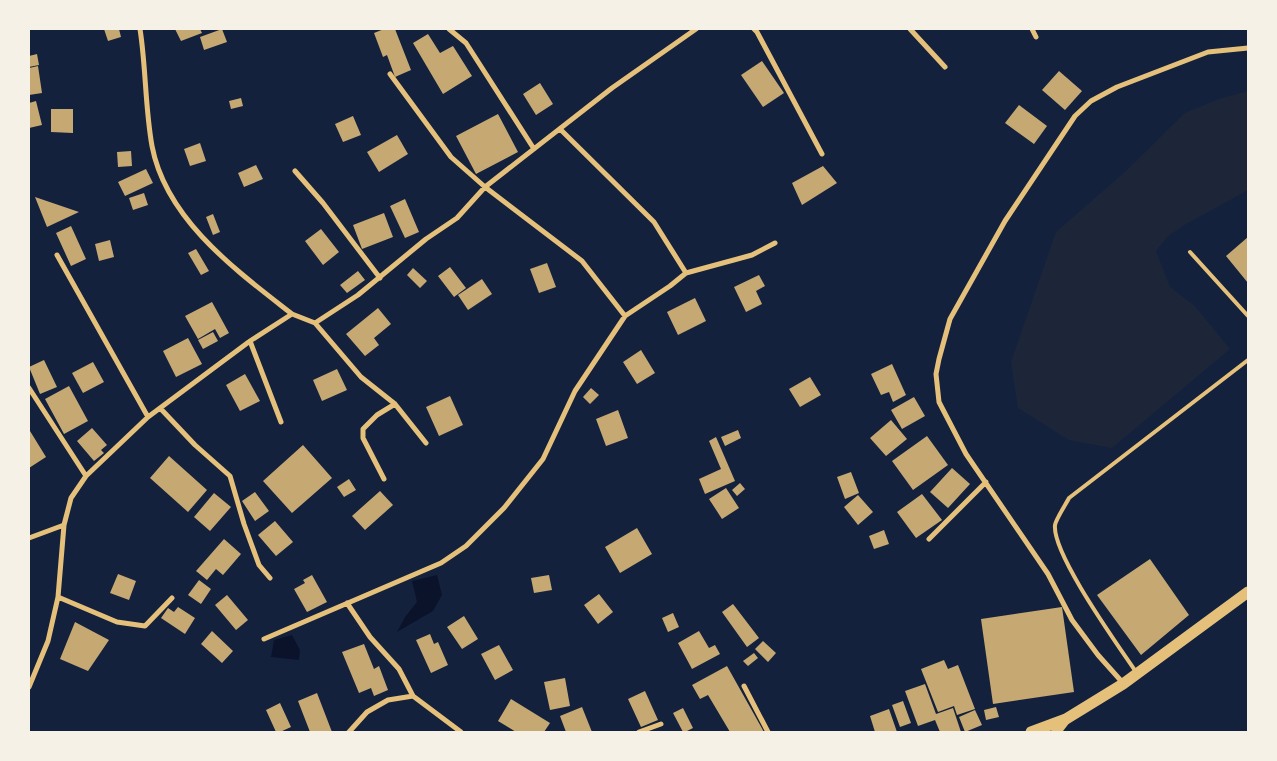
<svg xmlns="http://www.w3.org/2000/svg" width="1277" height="761" viewBox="0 0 1277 761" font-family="'DejaVu Sans',sans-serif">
<rect width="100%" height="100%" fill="#14213d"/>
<path fill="#1d2539" d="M1248,91v99l-62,34 -18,12 -12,15 14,36 25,19 35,43 -118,99 -43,-8 -51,-32 -7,-46 45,-130 70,-61 59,-58 34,-14z"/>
<path fill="#0b132b" d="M437,575l5,20 -9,16 -36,21 8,-15 12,-15 -5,-21z
M292,635l8,15 -1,10 -28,-3 3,-17z"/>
<path fill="#c6a872" d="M104,29h15l2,8 -13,4z
M175,29h25l2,4 -21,8z
M222,29l5,13 -23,8 -4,-13z
M384,29h11l16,41 -16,7 -8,-22 -4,2 -9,-24z
M428,34l12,19 13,-7 19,30 -29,18 -30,-51z
M37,54l2,11 -10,2v-11z
M762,61l22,32 -21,14 -22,-32z
M38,66l4,27 -13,2v-27z
M1059,71l23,20 -17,19 -23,-20z
M540,83l13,21 -17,11 -13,-21z
M241,98l2,8 -12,3 -2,-8z
M36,101l6,24 -13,3v-25z
M1019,105l28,21 -13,18 -29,-21z
M51,109h22v24l-22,-1z
M498,114l20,38 -42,22 -20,-38z
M353,116l8,19 -18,7 -8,-18z
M397,135l11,19 -29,18 -12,-20z
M200,143l6,18 -16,5 -6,-17z
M131,151l1,15 -14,1 -1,-15z
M256,165l7,14 -19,8 -6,-14z
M823,166l14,17 -35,22 -10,-22z
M146,169l7,14 -28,13 -7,-14z
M144,193l4,12 -15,5 -4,-12z
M35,197l44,15 -32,15z
M405,199l14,33 -14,6 -15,-32z
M384,213l9,24 -31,12 -9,-24z
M213,214l7,18 -7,3 -7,-18z
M71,226l15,33 -15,7 -15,-33z
M321,229l18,23 -16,13 -18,-24z
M1248,237v46l-22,-27z
M110,240l4,17 -15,4 -4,-17z
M196,249l13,22 -8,4 -13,-22z
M547,263l9,24 -17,6 -9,-24z
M450,267l16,21 -12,9 -16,-21z
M413,268l14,13 -7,7 -13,-13z
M358,271l7,9 -18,13 -7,-8z
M759,275l6,11 -9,5 6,13 -16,8 -12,-25z
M482,279l10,15 -24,16 -10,-15z
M695,298l11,23 -28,14 -11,-23z
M212,302l17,31 -9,5 -5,-9 -17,10 -13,-23z
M378,308l13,16 -17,14 5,7 -14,11 -19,-22z
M213,332l5,9 -15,8 -5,-9z
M188,338l14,26 -26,13 -13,-26z
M641,350l14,23 -18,11 -14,-22z
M44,360l13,27 -17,7 -11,-27z
M93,362l11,20 -21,11 -11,-20z
M892,364l14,31 -13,7 -4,-10 -8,3 -10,-21z
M337,369l10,21 -25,11 -9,-21z
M245,374l15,27 -20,10 -14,-26z
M810,377l11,18 -21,12 -11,-18z
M69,386l19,35 -24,13 -19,-35z
M591,388l8,7 -9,9 -7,-7z
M450,396l13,29 -24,11 -13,-29z
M914,397l11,19 -23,13 -11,-19z
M618,410l10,28 -22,8 -10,-27z
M891,420l16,19 -21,17 -16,-18z
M92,428l15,17 -6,5 3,3 -10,8 -17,-20z
M738,430l3,8 -16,8 -4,-9z
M30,431l16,26 -17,11v-36z
M927,436l21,29 -35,25 -21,-29z
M716,437l19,44 -30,13 -6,-15 22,-10 -12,-28z
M303,445l29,33 -40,35 -29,-32z
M169,456l38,34 -19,22 -38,-34z
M952,468l18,16 -22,24 -18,-16z
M851,472l8,21 -14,6 -8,-22z
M349,479l7,11 -12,7 -7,-10z
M740,483l5,6 -8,7 -5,-6z
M726,488l13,20 -17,11 -13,-20z
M380,491l13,14 -28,25 -13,-14z
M255,492l14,19 -14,10 -13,-20z
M214,493l17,14 -21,24 -16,-14z
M922,494l20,26 -26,18 -19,-26z
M858,495l15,17 -15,13 -14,-18z
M275,521l18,21 -17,14 -18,-21z
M637,528l15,26 -32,19 -15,-26z
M884,530l5,14 -15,5 -5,-13z
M224,539l17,15 -18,21 -7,-6 -9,11 -11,-9z
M1150,559l39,56 -48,40 -44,-60z
M118,574l18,7 -7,19 -19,-7z
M312,575l15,27 -20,10 -13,-23 11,-6 -2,-3z
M549,575l3,15 -18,3 -3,-15z
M199,580l12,9 -10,15 -13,-9z
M599,594l14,18 -15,12 -14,-19z
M227,595l21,25 -12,10 -21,-25z
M733,604l26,34 -12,9 -25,-35z
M178,607l17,11 -10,16 -24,-16 7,-10 6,4z
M1062,607l12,85 -81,12 -12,-85z
M673,613l6,14 -11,5 -6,-14z
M464,616l14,23 -16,10 -15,-22z
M75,622l34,18 -21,31 -28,-12z
M212,631l21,20 -11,12 -21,-19z
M699,631l10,17 6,-3 5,9 -28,15 -14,-26z
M430,634l4,10 4,-2 10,23 -17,8 -15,-33z
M763,641l13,12 -8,9 -13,-13z
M364,644l10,25 5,-3 9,24 -14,6 -3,-8 -12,5 -17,-41z
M499,645l14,25 -18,10 -14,-26z
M754,653l4,5 -10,8 -5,-5z
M944,660l4,9 10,-4 17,44 -18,6 -3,-9 -16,6 -17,-43z
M727,666l37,66h-34l-22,-37 -8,4 -8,-14z
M565,678l5,28 -20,4 -6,-28z
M925,684l11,30 17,-6 8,24h-21l-5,-12 -17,6 -13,-35z
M645,691l13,29 -17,7 -13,-28z
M317,693l15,39h-22l-12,-31z
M511,699l39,24 -6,9h-28l-18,-11z
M903,701l8,22 -11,4 -8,-22z
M280,703l11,24 -11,5h-4l-10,-22z
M582,707l10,25h-26l-6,-16z
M996,707l3,10 -13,3 -2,-10z
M683,708l10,20 -8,4h-2l-10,-19z
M889,709l8,23h-22l-5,-16z
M975,710l7,15 -17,7 -6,-15z"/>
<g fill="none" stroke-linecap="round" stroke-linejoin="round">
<path stroke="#e5c07b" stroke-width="4" d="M1190,252l58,64
M1136,672c-18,-27 -84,-118 -81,-147 1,-6 11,-21 14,-27l179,-138"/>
<path stroke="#e5c07b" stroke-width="5" d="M140,29c6,38 5,78 12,117 14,74 85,125 140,168
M449,29l17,14 68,106
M754,29l3,3 65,122
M910,29l35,38
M1032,29l4,8
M390,74l61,83 34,30 97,74 43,55
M295,171l28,32 57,75
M57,255l91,162
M686,273l66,-18 23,-12
M315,323l46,54 34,27 31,39
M250,341l31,81
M29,388l57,88
M160,408l35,37 35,31 14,48 15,41 11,13
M384,479l-21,-41v-9l14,-14 18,-11
M29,538l35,-13
M929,539l57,-57
M58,597l59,25 28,4 27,-28
M347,603l23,34 29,32 14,27
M264,639l177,-76 25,-17 38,-38 39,-49 32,-68 50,-75 45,-30 16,-13 -32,-51 -94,-93
M1123,683l-25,-28 -26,-35 -24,-46 -82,-120 -27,-52 -3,-28 3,-15 11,-40 55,-98 70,-105 16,-15 26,-14 91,-35 40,-4
M744,686l24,46
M29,687l19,-46 10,-44 6,-72 7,-27 15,-22 62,-59 102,-76 42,-27 23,9 43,-28 68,-56 31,-21 28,-31 127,-99 84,-59
M349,732l18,-20 21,-12 25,-4 48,36
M639,732l22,-8"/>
<path stroke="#e5c07b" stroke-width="10" d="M1056,732l10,-13"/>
<path stroke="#e5c07b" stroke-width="11" d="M1031,732l35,-13 57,-35 125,-92"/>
</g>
<rect width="1277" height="761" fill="none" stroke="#f6f1e7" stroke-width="60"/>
</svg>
